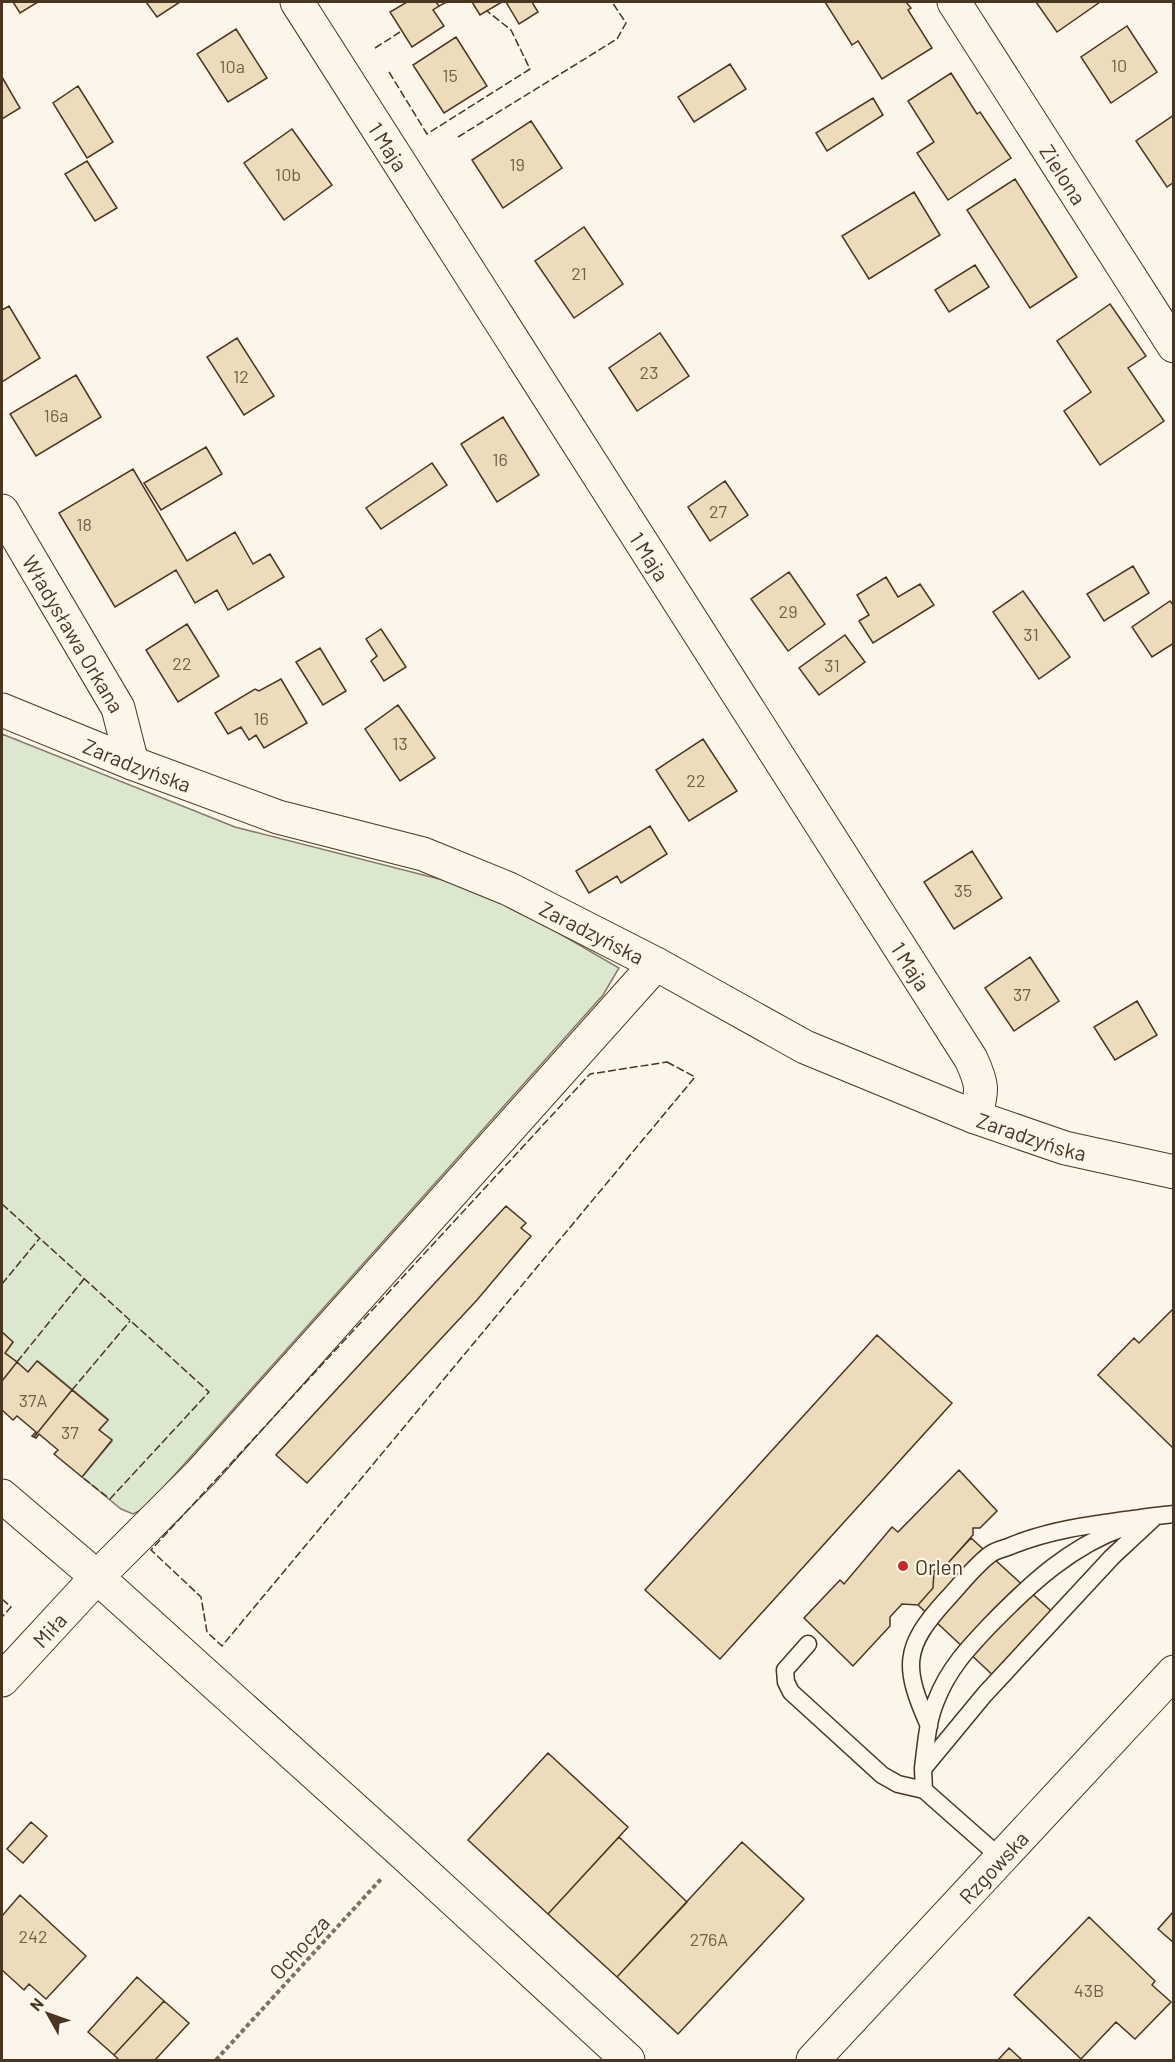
<svg xmlns="http://www.w3.org/2000/svg" width="1175" height="2062" viewBox="0 0 1175 2062" font-family="Barlow,sans-serif">
<rect width="100%" height="100%" fill="#fbf6e9"/>
<path fill="#dce7d0" stroke="#887966" stroke-width="1.5" d="M2,734l233,93 251,64 133,77 -16,27 -458,513 -12,6 -12,-5 -39,-32 30,-36 -13,-11 9,-11 -70,-58 -10,11 -23,-19 8,-11 -11,-10z"/>
<path fill="#ecdcbc" stroke="#4a3520" stroke-width="1.5" d="M13,2h25l-18,11z
M146,2h34l-23,15z
M407,2h29l3,4 -6,4 11,16 -32,21 -22,-35z
M472,2h30l-22,13z
M506,2h26l6,10 -19,12z
M825,2h81l5,6 -3,2 24,38 -50,31 -24,-38 -6,4z
M1036,2h64l-43,30z
M1127,26l30,46 -46,31 -30,-46z
M236,29l31,49 -39,24 -31,-48z
M456,37l31,49 -43,27 -31,-48z
M730,64l16,25 -52,33 -16,-25z
M951,73l26,41 3,-2 31,46 -63,42 -31,-47 17,-11 -26,-41z
M2,77l18,31 -18,11z
M78,86l35,56 -26,16 -34,-55z
M873,98l10,17 -56,36 -11,-18z
M1174,115v67l-7,5 -31,-46z
M531,121l31,47 -59,40 -31,-48z
M292,129l40,56 -48,35 -40,-57z
M87,161l30,47 -22,13 -30,-47z
M1015,179l62,98 -47,31 -63,-98z
M914,192l26,43 -71,44 -27,-43z
M584,227l39,57 -49,34 -39,-57z
M975,265l14,22 -40,25 -14,-22z
M1110,304l36,52 -18,12 36,53 -64,44 -36,-54 27,-19 -34,-51z
M9,306l31,52 -38,24v-72z
M660,333l29,43 -52,35 -28,-43z
M237,338l37,58 -30,19 -37,-58z
M76,375l25,42 -65,39 -26,-42z
M503,417l36,58 -42,27 -36,-58z
M206,447l16,27 -61,36 -17,-27z
M432,463l15,22 -66,44 -15,-21z
M133,469l54,92 48,-29 18,32 17,-10 14,23 -56,33 -11,-20 -22,13 -19,-33 -61,37 -56,-94z
M725,481l23,34 -38,26 -22,-34z
M1133,566l16,27 -45,28 -17,-27z
M789,572l36,52 -37,27 -37,-52z
M886,577l12,20 22,-13 14,21 -61,38 -14,-22 10,-6 -12,-20z
M1023,591l47,66 -31,22 -46,-67z
M1170,601l4,5v37l-22,14 -20,-30z
M187,624l32,52 -41,26 -32,-52z
M381,629l25,38 -22,14 -13,-20 6,-5 -11,-17z
M845,635l20,27 -46,33 -20,-27z
M320,648l26,43 -23,14 -27,-43z
M281,679l26,44 -43,25 -8,-13 -7,5 -8,-13 -13,7 -13,-21 40,-24 4,2z
M398,705l37,53 -35,23 -35,-52z
M703,739l34,52 -48,30 -33,-51z
M650,826l17,28 -46,29 -4,-7 -28,17 -13,-22z
M972,851l30,47 -48,31 -30,-47z
M1030,957l29,44 -45,30 -29,-43z
M1137,1001l20,34 -42,25 -21,-33z
M506,1206l20,17 -5,5 10,8 -54,64 -170,183 -31,-28z
M1174,1308v141l-76,-74 36,-37 5,5z
M2,1332l11,10 -8,11 12,9 -15,19z
M877,1335l75,68 -232,256 -75,-69z
M37,1361l35,29 -38,47 -2,-1 4,-4 -19,-16 -4,4 -11,-10v-29l15,-19 11,10z
M72,1390l36,30 -9,10 13,10 -30,37 -28,-23 4,-4 -19,-16 -3,4 -2,-1z
M959,1470l38,41 -17,17h-7v7l-25,28v6l-14,2 -1,17 -15,17 -16,-1 -12,13v9l-37,40 -49,-48 36,-38 4,4 48,-57 6,5z
M971,1538l88,80 -60,63 -81,-76 15,-17 1,-17 14,-2v-6z
M548,1753l80,74 -80,87 -80,-74z
M31,1822l16,14 -24,27 -16,-14z
M619,1837l68,65 -70,75 -69,-63z
M742,1842l62,57 -126,135 -61,-57z
M20,1895l66,61 -40,43 -17,-15 -5,6 -22,-20v-54z
M1174,1911v32l-16,-14z
M1089,1917l66,64 -3,4 19,17 -36,37 -19,-17 -35,37 -67,-64z
M137,1977l27,24 -50,54 -26,-23z
M164,2001l25,22 -34,37h-36l-5,-5z
M1009,2048l13,12h-24z"/>
<g fill="none" stroke-linecap="round" stroke-linejoin="round">
<defs>
<path id="service" d="M808,1644l-23,26 1,12 5,10 91,83 16,9 26,6
M929,1726c-26,-59 -27,-78 18,-127 13,-14 26,-31 41,-43 5,-5 14,-7 20,-9 47,-20 98,-24 148,-31
M923,1768c3,-22 4,-46 13,-67 12,-32 33,-54 56,-78 39,-40 79,-77 133,-96
M1001,1858l-77,-68 -1,-21 62,-75 127,-137 44,-41 18,-2"/>
<g id="minor">
<path id="s1" d="M297,2l674,1057c12,26 12,31 4,58"/>
<path id="s2" d="M954,2l220,344"/>
<path id="s3" d="M2,511l116,197 14,55"/>
<path id="s4" d="M2,710l130,53 146,54 145,37 86,35 147,75 149,83 170,70 90,31 109,24"/>
<path d="M2,1496l95,81 307,277 224,206"/>
<path id="s5" d="M2,1680l95,-103 103,-103 456,-510"/>
</g>
<g id="secondary">
<path id="s6" d="M813,2060l361,-388"/>
</g>
</defs>
<use href="#service" stroke="#4a3520" stroke-width="19"/>
<use href="#minor" stroke="#4a3520" stroke-width="35"/>
<use href="#secondary" stroke="#4a3520" stroke-width="35"/>
<path stroke="#7f6f5c" stroke-width="4" stroke-dasharray="4.5 3" stroke-linecap="butt" d="M216,2060l165,-181"/>
<use href="#service" stroke="#fbf6e9" stroke-width="16"/>
<use href="#minor" stroke="#fbf6e9" stroke-width="33"/>
<use href="#secondary" stroke="#fbf6e9" stroke-width="33"/>
<path stroke="#4a3520" stroke-width="1.5" stroke-dasharray="8 3" stroke-linecap="butt" d="M439,6l8,-4
M375,48l25,-16
M389,72l38,62 103,-65 -19,-39 -24,-19
M458,137l159,-98 9,-16 -14,-21
M667,1062l28,15 -473,569 -15,-14 -6,-35 -50,-47 439,-476z
M2,1204l207,188 -99,107 -28,-22
M2,1284l37,-45
M17,1362l67,-83
M72,1390l58,-69
M2,1599l9,8 -9,10"/>
</g>
<circle fill="#c62828" stroke="#fbf6e9" stroke-width="2" cx="903" cy="1566" r="6"/>
<g text-anchor="middle" dominant-baseline="central" stroke-width="4.5" stroke-linejoin="round" paint-order="stroke">
<g font-size="18" fill="#725f47">
<text x="1119" y="65">10</text>
<text x="232" y="66">10a</text>
<text x="450" y="75">15</text>
<text x="517" y="164">19</text>
<text x="288" y="174">10b</text>
<text x="579" y="273">21</text>
<text x="649" y="372">23</text>
<text x="241" y="376">12</text>
<text x="56" y="415">16a</text>
<text x="500" y="459">16</text>
<text x="718" y="511">27</text>
<text x="84" y="524">18</text>
<text x="788" y="611">29</text>
<text x="1031" y="634">31</text>
<text x="182" y="663">22</text>
<text x="832" y="665">31</text>
<text x="261" y="718">16</text>
<text x="400" y="743">13</text>
<text x="696" y="780">22</text>
<text x="963" y="890">35</text>
<text x="1022" y="994">37</text>
<text x="33" y="1400">37A</text>
<text x="70" y="1432">37</text>
<text x="33" y="1936">242</text>
<text x="709" y="1939">276A</text>
<text x="1089" y="1990">43B</text>
</g>
<g font-size="21" fill="#4a3520" stroke="#fbf6e9">
<text stroke="none"><textPath href="#s1" startOffset="171">1 Maja</textPath></text>
<text stroke="none"><textPath href="#s2" startOffset="204">Zielona</textPath></text>
<text stroke="none"><textPath href="#s1" startOffset="657">1 Maja</textPath></text>
<text stroke="none"><textPath href="#s3" startOffset="142">Władysława Orkana</textPath></text>
<text stroke="none"><textPath href="#s4" startOffset="146">Zaradzyńska</textPath></text>
<text stroke="none"><textPath href="#s4" startOffset="632">Zaradzyńska</textPath></text>
<text stroke="none"><textPath href="#s1" startOffset="1143">1 Maja</textPath></text>
<text stroke="none"><textPath href="#s4" startOffset="1118">Zaradzyńska</textPath></text>
<text stroke="none"><textPath href="#s5" startOffset="69">Miła</textPath></text>
<text stroke="none"><textPath href="#s6" startOffset="264">Rzgowska</textPath></text>
<text transform="translate(299 1947) rotate(-48)">Ochocza</text>
</g>
<g font-size="21" fill="#4a3520" stroke="#fbf6e9" text-anchor="start">
<text x="915" y="1566">Orlen</text>
</g>
</g>
<rect width="1175" height="2062" fill="none" stroke="#4a3520" stroke-width="6"/>
<g transform="translate(48 2014) rotate(310)" stroke="#fbf6e9" stroke-width="4.5" paint-order="stroke">
<path d="M0-4.5L10 22L0 15L-10 22Z" fill="#4a3520"/>
<text y="-9" font-size="16" font-weight="bold" text-anchor="middle" fill="#4a3520">N</text>
</g>
</svg>
